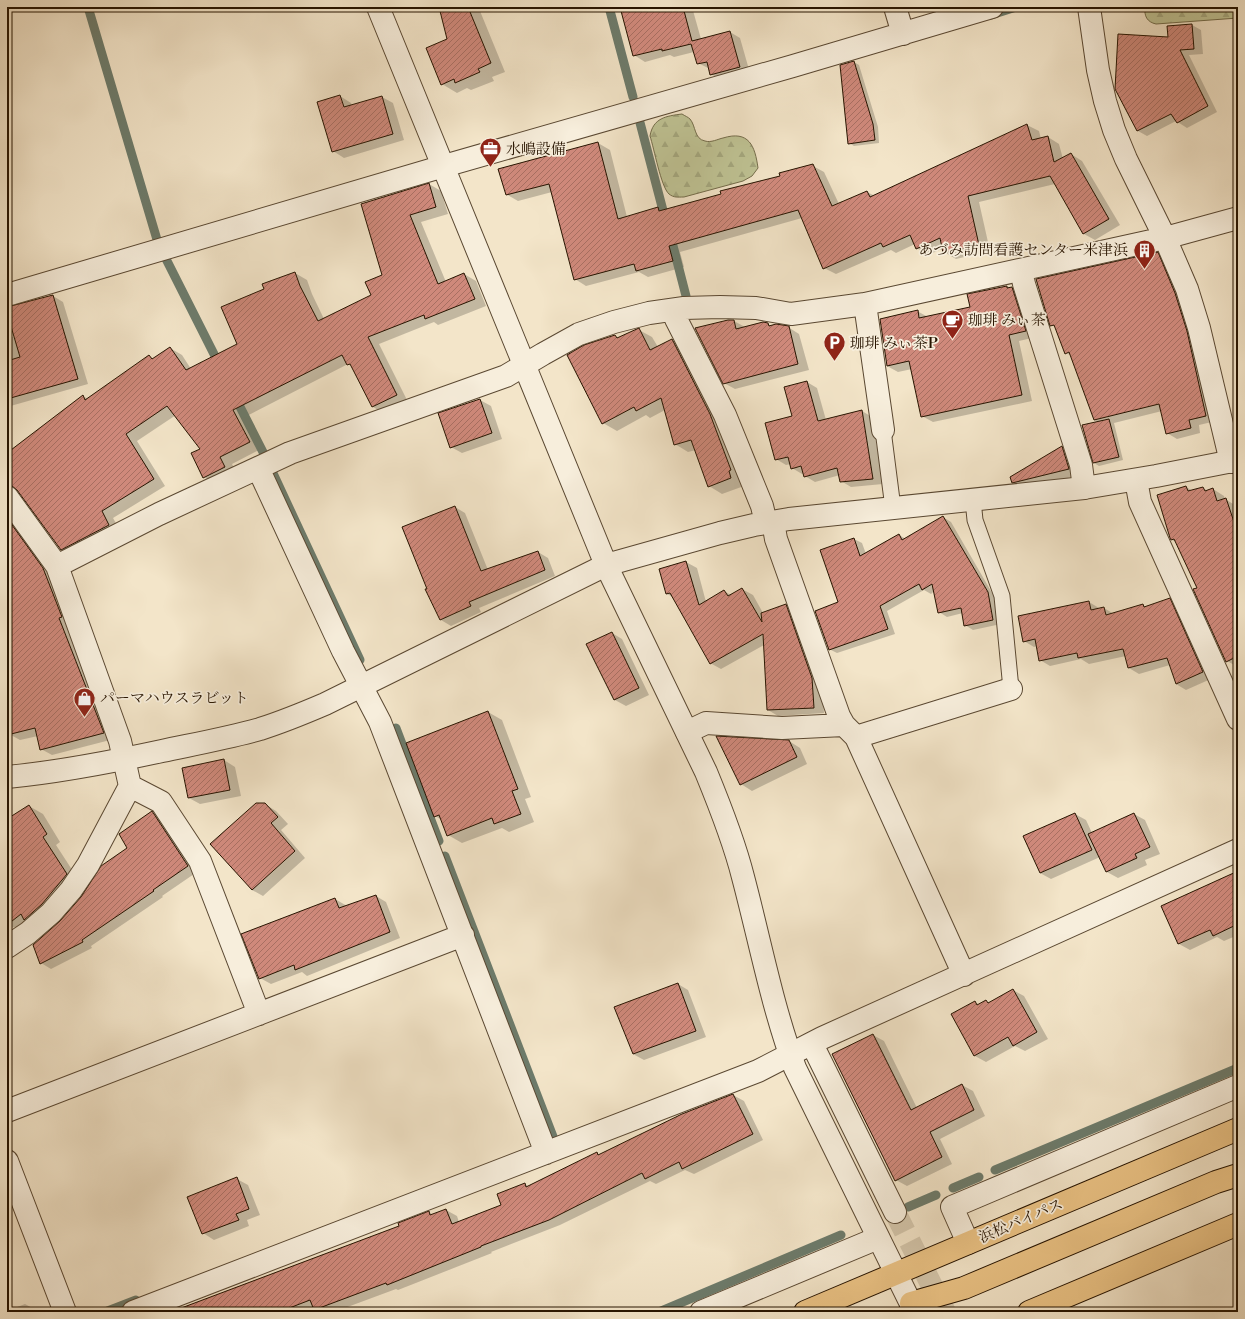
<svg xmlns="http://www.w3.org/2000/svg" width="1245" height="1319" viewBox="0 0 1245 1319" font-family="'Libre Bodoni','Noto Serif JP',serif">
<defs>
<pattern id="forest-firs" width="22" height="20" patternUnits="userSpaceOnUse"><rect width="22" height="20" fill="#bfc394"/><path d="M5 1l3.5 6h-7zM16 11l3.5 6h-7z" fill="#a4a77e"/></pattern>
<pattern id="building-hatch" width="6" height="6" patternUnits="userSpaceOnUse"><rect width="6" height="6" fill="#cf897b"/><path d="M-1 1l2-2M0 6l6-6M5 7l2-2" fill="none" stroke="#a86f62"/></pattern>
</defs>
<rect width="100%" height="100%" fill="#f3e5c9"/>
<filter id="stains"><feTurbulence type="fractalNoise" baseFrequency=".005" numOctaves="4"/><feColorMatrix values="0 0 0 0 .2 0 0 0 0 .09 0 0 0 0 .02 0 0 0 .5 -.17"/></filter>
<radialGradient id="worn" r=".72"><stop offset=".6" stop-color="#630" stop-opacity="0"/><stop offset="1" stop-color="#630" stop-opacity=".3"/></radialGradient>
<path fill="url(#forest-firs)" stroke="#736c4a" d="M1145,7h93v11l-82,6c-9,-2 -12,-8 -11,-17z
M682,114c3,2 6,3 8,5 6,7 4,20 15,22 6,2 13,-2 18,-3 26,-8 32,8 35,30l-6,8 -9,5 -59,16c-6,0 -10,1 -15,-3 -8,-7 -15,-46 -19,-58 3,-18 16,-20 32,-22z"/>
<path fill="#0003" d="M440,7h53l-13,4 25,61 -13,5 2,4 -23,9 -4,-2 -10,5 -15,-9 6,-44z
M640,7h52l9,32 29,-7 10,6 10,35 -28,7 -11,-6 -1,-5 -12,-6 -4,-11 -20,5 -4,-2 -25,7 -11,-7z
M1192,25l9,5 2,24 -14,1 28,57 -30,16 -11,-7 -29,15 -9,-5 -22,-42 53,-51z
M854,62l5,3 19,62 1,16 -25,3 -5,-3z
M340,96l11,7 1,3 30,-9 11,6 11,37 -60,18 -11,-7z
M1027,125l12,6 2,8 7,-2 11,7 4,15 8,-5 11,7 38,64 -25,15 -11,-6 -29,-50 -76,18 11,49 -34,8 -12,-7v-4l-16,7 -11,-7 -2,-4 -19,9 -5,-3 -55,24 -12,-6 -22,-50 -122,34 4,15 -36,10 -9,-5 -53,14 -11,-7 -23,-87 -34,9 -12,-7 92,-51 12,7 17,67 31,-9 5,3 118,-34 32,-11 11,6 15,32 28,-12 8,4z
M429,184l12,7 7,23 -27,8 25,60 18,-8 12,7 10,25 -48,19 -4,-3 -55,22 29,58 -23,12 -12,-7 -20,-40 -5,-3 -103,53 16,32 -29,15 5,10 -21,10 -12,-7 -3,-28 -25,-34 -39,26 28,45 -52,32 8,14 -47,24 -12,-7 -55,-91v-4l76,-58 5,3 61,-43 5,3 16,-11 12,7 9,14 47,-24 27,-55 30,-17 12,7 5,14 12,25 48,-23 11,-20 -21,-72z
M1157,253l10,6 49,162 -17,4 1,8 -23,6 -10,-6 -5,-22 -48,12 9,37 -24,6 -5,-3 5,-41 -5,-2 -22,-64 -6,-3 -9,-25 -6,-3z
M1007,287l3,1h2l11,6 13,43 -17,4 13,60 -99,21 -11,-6 -10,-47 -14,3 -11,-6 30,-55 11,6 43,-9z
M53,296l10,6 25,82 -81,23v-68l8,-3 -8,-28z
M734,321l11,6 22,-3 5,2 16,1 11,7 10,36 -74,19 -11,-6z
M639,330l13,7 6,10 14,-7 13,7 59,139 -22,8 -13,-8 -13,-36 -8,2 -13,-8 -10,-34 -15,8 -4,-3 -29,16 -14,-8 12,-87 4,2z
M807,382l10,6 9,32 36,-9 10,6 11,67 -32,3 -10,-6 -1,-6 -25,7 -10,-6 -1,-3 -2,1 -10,-6 -1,-4 -5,1 -10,-6 17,-42 -8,-29z
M480,400l11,6 11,33 -40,14 -11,-6z
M1062,447l11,7 6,21 -55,14 -11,-7z
M1186,487l7,4 10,-3 5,3 5,-2 11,7 1,3 13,8v160l-11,-6 -29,-72 -22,-47 -4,-2z
M455,507l10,6 23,57 50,-18 10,6 7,18 -76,32 2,4 -30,14 -10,-6 -14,-30z
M7,517l7,4 40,54 60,164 -62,16 -11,-6 -3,-13 -18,4 -11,-6 -2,-10z
M943,517l8,5 44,76 6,26 -28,6 -8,-5 -2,-12 -16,4 -8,-5 -5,-21 -3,3 -7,-4 -37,21 8,23 -58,19 -8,-4 25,-110 8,4 4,11 33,-19 7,4z
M686,562l11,6 9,34 18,-11 7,4 11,-6 11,6 10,18 23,-8 10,6 26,73 2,29 -46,3 -10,-6 -4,-65 -43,24 -11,-6 -37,-66 -6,-3z
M1170,599l10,6 33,73 -27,12 -10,-6 -6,-19 -31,9 -10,-6 -3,-12 -37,8 -8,-5 -31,7 -10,-6 -3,-14 -3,1 -10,-6 65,-39 10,6h5l10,6 29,-8 4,1z
M612,633l10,6 27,56 -23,11 -11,-6z
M488,712l14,8 29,77 -6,2 9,23 -25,10 -7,-4 -40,15 -14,-8 -6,-15 -7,-4z
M789,741l11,7 7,16 -55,27 -11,-7z
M224,760l11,7 6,29 -41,8 -11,-6z
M265,804l11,7 12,13 -7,6 24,28 -42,38 -11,-6z
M29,806l14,8 17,28 -4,3 24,37 -58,49 -8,-4 -7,3v-110z
M152,812l10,6 35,54 -35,24 1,1 -72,49 1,2 -41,21 -10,-6 20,-41 68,-73z
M1075,814l11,6 6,13 42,-19 11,6 15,34 -15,6 2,5 -29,13 -11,-6 -7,-15 -49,22 -11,-6z
M1238,865v70l-14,6 -7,-4 -27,13 -11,-6 -17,-38 73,-33 -3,-6z
M376,896l10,6 14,36 -93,38 -5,-4 -31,12 -11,-6 75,-79 12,7z
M678,984l10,6 18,47 -62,23 -11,-6z
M1013,990l11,6 24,43 -23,12 -10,-5 -29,16 -11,-6 -23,-42 23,-12 5,3 6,-4 3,2z
M873,1035l11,6 33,67 45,-23 11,6 12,25 -45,23 12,25 -45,22 -11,-6z
M733,1095l11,6 19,39 -69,34 -9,-4 -29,14 -6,-3 -90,44 -69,27 1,1 -94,37 -2,-1 -62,23h-14l-5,-4 -10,4h-109l205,-86 28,-14 4,3 13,-5 11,6 2,6 43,-16 23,-22 4,3 68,-34 3,2z
M237,1179l11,6 12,30 -13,5 2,6 -35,14 -11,-7z
M25,1304l11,6v2h-29v-1z"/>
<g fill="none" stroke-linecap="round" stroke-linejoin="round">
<path stroke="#6d7b6b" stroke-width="9" d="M88,7l70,236
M609,7l24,90
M991,15l25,-8
M638,115l28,107
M670,234l16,62
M163,253l57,113
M235,397l30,59
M271,469l89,191
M396,728l43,113
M445,856l109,283
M995,1170l243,-102
M953,1188l26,-11
M908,1207l28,-12
M105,1312l31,-12
M659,1312l182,-77"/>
</g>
<path fill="url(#building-hatch)" stroke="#271400" d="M439,7h29l23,56 -13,6 2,3 -25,11 -1,-4 -13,6 -15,-37 21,-9z
M637,7h46l9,34 38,-10 10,36 -30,8 -3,-13 -10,2 -6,-20 -29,7v-2l-29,7 -12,-45z
M1192,24l2,25 -14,1 28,56 -31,17 -6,-9 -34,17 -22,-42 3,-55 50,3 -1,-11z
M854,61l19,63 2,16 -27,4 -8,-79z
M340,95l4,12 38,-11 11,38 -61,18 -15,-50z
M1027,124l5,16 16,-4 6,26 17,-9 38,66 -26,15 -33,-58 -82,20 11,49 -36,8 -3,-15 -24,11 -6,-14 -27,12 -2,-4 -58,26 -25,-59 -129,36 4,15 -37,10 -2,-7 -60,16 -25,-96 -43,11 -8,-26 100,-27 20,77 40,-12 1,4 62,-17 -1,-3 60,-15 -1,-3 34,-9 19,42 35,-15 3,6z
M429,183l7,24 -26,8 28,69 26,-11 11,26 -50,20 -1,-4 -56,22 29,58 -25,12 -22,-43 -3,1 -5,-10 -109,55 17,32 -30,15 5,10 -22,11 -12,-25 9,-4 -33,-43 -41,28 28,45 -52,32 7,14 -48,25 -44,-60 -5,-4 -5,-1v-32l76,-58 2,5 64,-45 3,4 18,-12 16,23 51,-26 -16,-37 43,-18 -2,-5 33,-12 5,14 18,35 53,-26 -6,-13 17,-7 -21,-71z
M1158,252l17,41 12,38 19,85 -17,4 2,8 -25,6 -7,-30 -65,16 -25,-68 -4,2 -11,-29 -4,1 -14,-47z
M1007,286v2l5,-1 14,44 -17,4 13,60 -101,22 -12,-56 -22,5 -7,-47 38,-9 1,8 51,-11 -3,-13z
M53,295l25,84 -71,20v-38l13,-4 -13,-44v-6z
M728,320h6l2,9 27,-7 5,1 1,3 7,-2 13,2 9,38 -75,20 -28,-56z
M639,328l11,22 22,-11 38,75 21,56 -2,1 2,7 -23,9 -17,-47 -17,5 -13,-47 -25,13 -2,-4 -32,17 -35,-69 17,-10 31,-10 2,3z
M807,381l11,40 44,-11 11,69 -33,3 -3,-14 -33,9 -3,-11 -10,3 -3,-12 -13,3 -10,-37 27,-7 -8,-29z
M480,399l12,34 -42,15 -12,-35z
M1109,419l10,38 -26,6 -11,-38z
M1062,446l7,23 -57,14 -2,-6z
M1186,486l2,5 15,-4 2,4 8,-3 4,13 9,-3 12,36v122l-12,6 -33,-73 4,-1 -23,-49 -3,1 -1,-2 -13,-43z
M455,506l26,65 57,-20 7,19 -76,32 2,4 -31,14 -15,-31h2l-25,-62z
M943,516l45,76 5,28 -29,6 -3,-18 -23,5 -6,-29 -10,6 -3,-6 -39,22 8,23 -59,21 -14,-39 23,-9 -18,-52 34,-12 6,18 39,-22 3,6z
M7,518l36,50 19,49 -3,1 45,115 -64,17 -5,-22 -28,7z
M686,561l13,44 25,-15 4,6 14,-8 20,34 -1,-9 25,-9 26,74 2,30 -47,2 -4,-76 -53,30 -40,-71 -4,1 -7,-25z
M1170,598l33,74 -27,12 -9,-26 -39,10 -5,-19 -45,9 -1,-5 -38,8 -4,-22 -12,3 -5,-26 71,-15 2,9 13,-3 2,8 37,-11 1,3z
M612,632l27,56 -25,12 -28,-56z
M488,711l30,78 -6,2 9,23 -27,10 -2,-6 -45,18 -8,-21 -5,2 -28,-74z
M716,736l73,4 8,17 -57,28z
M224,759l6,31 -42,8 -6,-30z
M256,803h9l13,14 -7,6 24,28 -43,39 -42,-46z
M29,805l18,29 -4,3 24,37 -25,30 -18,16 -3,-6 -14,11v-106z
M152,811l36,55 -35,24 1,1 -72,49 1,2 -43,22 -7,-19 27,-24 21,-24 20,-31 26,-18 -8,-14z
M1075,813l17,37 -52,23 -17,-37z
M1134,813l16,34 -15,7 2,4 -31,14 -18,-38z
M1238,871v53l-25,12 -3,-6 -32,14 -17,-38z
M376,895l14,37 -95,38 -1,-5 -35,14 -18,-45 94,-36 4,10z
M678,983l18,48 -63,23 -19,-47z
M1013,989l24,43 -24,14 -5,-9 -34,19 -23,-42 24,-13 2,4 9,-5 2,3z
M873,1034l38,76 51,-26 12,26 -44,22 12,25 -47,24 -63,-127z
M733,1094l20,40 -71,35 -3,-7 -34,17 -3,-6 -93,47 -68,26v1l-94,38 -1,-2 -72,27 -4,-10 -31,12h-103v-2l223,-84 -1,-3 31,-12 1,4 16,-6 6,15 49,-19 -4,-11 28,-11 1,4 71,-35 1,3 84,-41z
M237,1177l12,32 -13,5 3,6 -37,14 -15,-37z"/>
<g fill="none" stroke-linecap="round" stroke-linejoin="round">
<path stroke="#d4c6ab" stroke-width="22" stroke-dasharray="22 11" stroke-linecap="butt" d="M895,1212l50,100"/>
<defs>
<path id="service" d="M883,430l10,78
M973,500l2,20 27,76 9,93"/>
<path id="minor" d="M895,7l8,27
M1089,7l9,63 7,31 9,29 12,29 39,79 22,51 12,39 32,134
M1021,270l3,14 57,181 3,23
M7,295l437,-129 349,-100 199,-59
M865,304l18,126
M675,310l1,9 49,96 37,91 4,17
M258,468l85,183 37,71 166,431
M1136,480l4,22 98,217
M7,497l50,69 63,175 10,45 -42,79 -17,25 -20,23 -23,20 -21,14
M773,522l3,17 63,177 5,9 12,12 108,238
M57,566l102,-52 131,-61 216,-77 37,-22 36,-20 35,-12 35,-9 35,-5 36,-1 36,1 35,6 74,-10 300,-66 73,-20
M687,732l19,-9 76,5 62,-3
M856,737l155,-48
M130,786l31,16 39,59 59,153
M812,1044l83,168
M7,1111l456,-176
M7,1161l58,151
M968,1243l-16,-36 286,-121
M133,1312l625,-241 64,-33 416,-188
M701,1312l177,-74"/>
<path id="tertiary" d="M378,7l228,558 100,207c14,34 28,69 37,105 17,64 29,129 52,191l120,244
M7,777c53,-5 104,-15 155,-26 33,-7 66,-13 98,-22 22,-7 44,-16 65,-25l281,-139 114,-32 34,-8 35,-6 295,-31 72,-12 82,-16"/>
<path id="trunk" d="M911,1303l53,-15 252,-106 22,-7
M805,1312l433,-183
M1029,1312l209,-88"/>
</defs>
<use href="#service" stroke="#5a4832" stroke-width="17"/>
<use href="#minor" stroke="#5a4832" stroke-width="24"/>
<use href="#tertiary" stroke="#5a4832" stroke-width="24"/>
<use href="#trunk" stroke="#271400" stroke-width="24"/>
<use href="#service" stroke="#f7eedc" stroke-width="15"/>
<use href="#minor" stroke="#f7eedc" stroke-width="22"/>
<use href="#tertiary" stroke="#f7eedc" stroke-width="22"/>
<use href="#trunk" stroke="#eac284" stroke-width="22"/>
</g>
<defs>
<symbol id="office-pin" viewBox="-11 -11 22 30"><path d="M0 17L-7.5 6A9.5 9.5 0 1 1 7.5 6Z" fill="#8f2418" stroke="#f7eedc"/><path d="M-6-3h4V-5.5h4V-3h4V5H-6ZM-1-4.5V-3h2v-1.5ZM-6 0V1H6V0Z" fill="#fff"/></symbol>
<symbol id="building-pin" viewBox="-11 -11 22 30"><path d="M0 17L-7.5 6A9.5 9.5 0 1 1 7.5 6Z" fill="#8f2418" stroke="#f7eedc"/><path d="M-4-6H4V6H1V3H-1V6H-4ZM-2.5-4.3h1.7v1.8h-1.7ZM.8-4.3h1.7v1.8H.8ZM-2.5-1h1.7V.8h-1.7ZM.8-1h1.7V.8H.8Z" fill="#fff"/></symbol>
<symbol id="cafe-pin" viewBox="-11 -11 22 30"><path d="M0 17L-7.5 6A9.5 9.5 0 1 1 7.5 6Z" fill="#8f2418" stroke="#f7eedc"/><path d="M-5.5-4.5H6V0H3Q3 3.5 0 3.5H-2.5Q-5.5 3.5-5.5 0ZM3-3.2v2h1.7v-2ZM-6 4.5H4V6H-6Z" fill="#fff"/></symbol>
<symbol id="parking-pin" viewBox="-11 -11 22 30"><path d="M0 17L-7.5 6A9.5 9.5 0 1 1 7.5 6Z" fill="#8f2418" stroke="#f7eedc"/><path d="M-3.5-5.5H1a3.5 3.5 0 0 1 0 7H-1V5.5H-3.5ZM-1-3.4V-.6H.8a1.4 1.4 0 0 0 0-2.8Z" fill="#fff"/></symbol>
<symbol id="shop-pin" viewBox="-11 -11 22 30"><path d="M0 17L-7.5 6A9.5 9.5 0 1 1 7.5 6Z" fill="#8f2418" stroke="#f7eedc"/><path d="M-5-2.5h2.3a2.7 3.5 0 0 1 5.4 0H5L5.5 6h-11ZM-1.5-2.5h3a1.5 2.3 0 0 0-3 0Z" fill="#fff"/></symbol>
</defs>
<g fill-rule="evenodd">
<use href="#office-pin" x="478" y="136" width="25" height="34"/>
<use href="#building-pin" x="1132" y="238" width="25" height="34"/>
<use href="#cafe-pin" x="940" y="308" width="25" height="34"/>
<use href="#parking-pin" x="822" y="330" width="25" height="34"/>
<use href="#shop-pin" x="72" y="686" width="25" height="34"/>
</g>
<g text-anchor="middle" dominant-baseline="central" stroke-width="3.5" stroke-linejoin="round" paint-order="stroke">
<g font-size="15" fill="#271400" stroke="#f7eedc" text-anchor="start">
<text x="506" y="149">水嶋設備</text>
<text x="1128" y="250" text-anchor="end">あづみ訪問看護センター米津浜</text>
<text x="968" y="320">珈琲 みぃ茶</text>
<text x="850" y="343">珈琲 みぃ茶P</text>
<text x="100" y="698">パーマハウスラビット</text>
</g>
<g font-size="15" fill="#271400" stroke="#f7eedc">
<text transform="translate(1021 1221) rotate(-23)">浜松バイパス</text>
</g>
</g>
<rect width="1245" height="1319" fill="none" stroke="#f3e5c9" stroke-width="24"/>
<rect x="8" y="8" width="1229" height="1303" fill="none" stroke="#271400" stroke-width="2"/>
<rect x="12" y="12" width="1221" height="1295" fill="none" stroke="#271400"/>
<rect width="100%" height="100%" filter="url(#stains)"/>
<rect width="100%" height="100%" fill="url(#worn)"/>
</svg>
